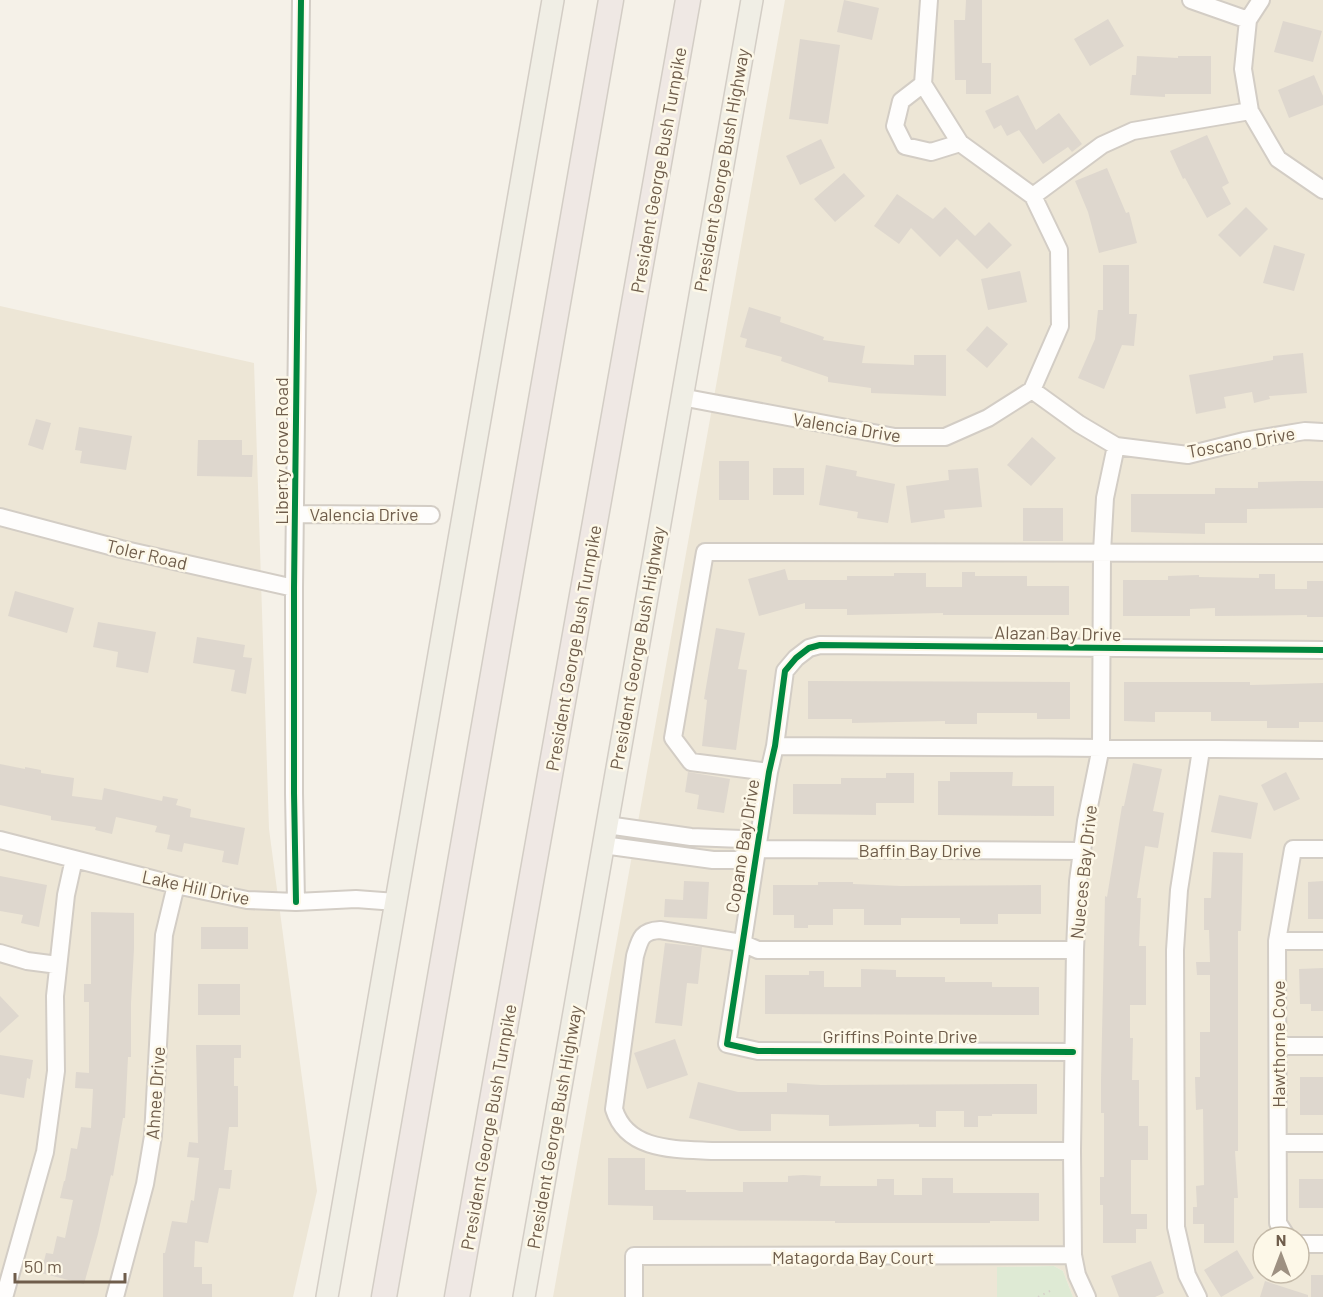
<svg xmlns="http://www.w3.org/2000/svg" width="1323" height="1297" viewBox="0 0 1323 1297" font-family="Barlow,sans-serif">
<rect width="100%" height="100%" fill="#f5f1e8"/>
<path fill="#ede6d6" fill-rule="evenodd" d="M785,0h538v1297h-250l-10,-26 -9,-5 -57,1v30h-444zM1263,1237h36v36h-36z
M0,306l254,57 15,466 48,362 -24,106h-293z"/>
<path fill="#deead4" d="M1054,1266l9,5 10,26h-76v-30z"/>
<path fill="#ded7ce" d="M844,0l35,8 -7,32 -35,-8z
M966,0h16v63h9v31h-25v-14h-11l-1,-60h11z
M1108,19l16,27 -34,20 -16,-27z
M1283,21l39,10 -9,31 -39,-10z
M800,39l40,6 -12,79 -39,-5z
M1137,56l41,2v-2h33v38h-46v3l-35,-2 2,-20h4z
M1314,75l9,21v9l-34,13 -11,-28z
M1018,95l18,35 23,-17 23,31 -10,8 -4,-5 -25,17 -24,-34 -12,6 -6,-11 -7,4 -9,-18z
M1207,135l22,48 -7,4 9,17 -24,14 -22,-40 -2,1 -13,-28z
M821,139l14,29 -35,17 -14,-29z
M1107,168l19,45 3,-1 8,31 -38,10 -11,-41 -13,-31z
M844,173l21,23 -30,26 -21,-23z
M897,194l36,25 12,-12 30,29 14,-14 23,23 -25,24 -30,-30 -17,18 -29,-29 -12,16 -25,-18z
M1246,207l22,22 -28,28 -22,-22z
M1274,245l31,9 -11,37 -31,-8z
M1103,265h26v49h8l-3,32 -12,-1 -18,44 -26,-11 17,-39 3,-29h5z
M1020,271l7,31 -39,8 -7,-31z
M749,307l32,10 -1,5 44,15 -1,3 42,6 -3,17 52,2v-10h32v41l-75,-3v-5l-43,-6v-5l-47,-16 1,-4 -37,-10 2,-8 -7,-2z
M987,326l21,18 -21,24 -21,-18z
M1303,353l4,40 -38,3 1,3 -16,4 -2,-11 -28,5 2,11 -30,6 -7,-39 84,-15v-4z
M36,419l15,4 -8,27 -15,-5z
M79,427l53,9 -6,34 -46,-7 2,-12 -7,-1z
M1032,437l24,21 -25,28 -24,-21z
M198,440h44v15h11l-1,22 -55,-1z
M719,461h30v39h-30z
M826,465l31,6 -1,5 39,8 -7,39 -31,-5 1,-6 -39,-7z
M773,468h31v27h-31z
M978,468l4,39 -38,3 1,8 -34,5 -5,-37 43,-6 -1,-10z
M1300,481h23v27l-76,1v14h-42v11l-74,-2v-38h84v-6h43v-6z
M1023,508h40v33h-40z
M785,569l3,11h59v-4h47v-3h32v14h36v-15h13v4h52v10h42v29h-126v-2l-96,2v-6h-42v-6l-46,13 -11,-37z
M1259,574h16v15h32v-8h16v36h-16v-2l-92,1v-8l-25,1v7h-67v-36h45v-4l31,-1v2l60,1z
M15,591l59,17 -7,25 -59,-17z
M98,622l58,10 -8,41 -32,-6 2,-15 -25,-5z
M716,628l29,5 -7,36 9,1 -11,80 -34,-4 5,-46 -3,-1z
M197,637l48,8 -2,12 9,1 -6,36 -15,-3 4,-21 -42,-7z
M808,681l262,1v37h-33v-6h-60v11h-32v-3l-93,2v-4h-44z
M1124,682h126v3l73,-2v39h-24v6h-32v-7h-56v-9h-56v10l-31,-1z
M1133,763l29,6 -9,42 11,2 -6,35 -13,-2 -8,52h4l-2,48h7v59h-16v33h3l-1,42h7v46h9v34h-17v54h16v15h-11v14h-33v-38h-3v-28h4v-64h-3v-33l4,-184 2,1 15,-91h2z
M0,764l25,5v-2l16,3v3l33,5 -2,18 30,4 2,-12 58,13 1,-5 15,3 -2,6 15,4 -1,8 55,11 -7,37 -16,-3 2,-11 -40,-8 -2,9 -15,-3 3,-14 -15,-3 2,-6 -41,-9 -4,17 -17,-4 1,-3 -45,-7v-4l-51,-11z
M688,772l42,7 -6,34 -27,-4 2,-14 -14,-3z
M950,772h63l-1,14h42v30l-116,-1v-34h12z
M1286,772l14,27 -26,12 -13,-26z
M886,773h28v30h-38v12l-83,-1v-30h48v-6h45z
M1219,795l39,8 -7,36 -40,-7z
M1213,852l30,1 -2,78h-3v220h-3l3,47h-4v45h-30v-19h-11v-17h4l-1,-21 8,-1 -1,-76 -7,1 -1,-33h5v-45h10v-57h-13l-1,-13h14l-1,-32h-5v-32h7z
M0,876l47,9 -8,42 -18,-4 2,-8 -23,-4z
M684,881l25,1 -2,37 -43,-2 1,-18 18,1z
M1323,881v38h-15v-37z
M818,882h35v2l48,2 140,-1v29h-43v10h-38v-6h-59v7h-37v-16h-31v16h-25v3h-14v-13h-21v-30h45z
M91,912l43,1v36l-3,54v54h-3l-3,61h-2l-10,58 -2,-1 -13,59 -14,50 -43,-11 5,-20 7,1 4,-18 8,2 8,-38 -13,-2 4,-17h1l6,-33 6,1 4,-22 10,1 2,-39 -18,-1 1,-16 13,1v-71h-5v-18h7z
M201,927h47v22h-47z
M665,943l37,4 -4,37 -11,-1 -5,43 -27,-3z
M1323,968v43h-12v-7h-11l-1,-35z
M861,969l35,1v7h49v5h47v5h47v28l-274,-1v-39h44v-4h15v16h37z
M198,984h42v31h-42z
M0,996l19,20 -19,17z
M675,1039l13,36 -41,14 -13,-36z
M196,1045h45v13h-7v28h4v41h-9l-5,43h8l-2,19 -11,-1 -11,55 -13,-2 -1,26h8v17h10v13h-49v-44h2l7,-32 15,2 4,-23 3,1 5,-43 -12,-1 2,-15 9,1z
M0,1055l33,5 -3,19 -3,-1 -3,20 -24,-4z
M1300,1077h23v38h-23z
M698,1082l40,10h49v-9l34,2 216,-1v30h-45v2h-14v11h-14v-16h-28v16h-17v-3l-90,2v-11l-58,-1v17h-31l-51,-13z
M608,1158h37v32h41v2h57v-10h45v-6l15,-1 18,1 -1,10h57v-7h17v16h28v-17h31v15h86v28h-49v2h-155v-2l-182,-1v-14l-45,-1z
M1299,1179h24v29h-24z
M1237,1250l17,28 -33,19 -17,-27z
M1151,1261l13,32 -9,4h-36l-8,-21z
M1311,1275h12v22h-12z
M1265,1281l43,14v2h-48z"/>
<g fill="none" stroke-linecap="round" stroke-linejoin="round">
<defs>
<path id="minor" d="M1191,0l57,20
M1261,0l-13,20 -5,49 7,42 28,48 45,31
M923,84l-22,17 -6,25 10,20 26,6 29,-9
M1033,196l69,-51 31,-14 117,-20
M1032,390l47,34 37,22 72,9 56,-14 61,-10 18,1
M681,397l214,40h50l43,-19 44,-28 28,-64 -1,-76 -26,-54 -73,-53 -37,-59 6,-84
M296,514l135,1
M0,517l121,32 173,39
M775,746c183,0 365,3 548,4
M769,772l-78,-10 -18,-24 32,-186 618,1
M607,825l84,12 51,2 16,10
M0,840l176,45 71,15 49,2 60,-3 40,3
M603,845l110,15h24l21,-11 324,2
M296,902l-2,-109v-205l7,-588
M1277,941h46
M0,953l27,8 31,4
M1279,1046h44
M1073,1052l-315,-1 -31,-7 42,-272 6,-26 10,-75 11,-13 13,-10 11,-3 503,5
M1278,1143h45
M1072,1151h-358c-37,-2 -87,1 -100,-42l21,-153c5,-17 6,-25 25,-26l82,13 16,7h317
M1287,1237l-9,-14 -1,-282 16,-92h30
M1299,1244h24
M5,1294l40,-142 11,-81 -1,-75 11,-101 8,-36
M115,1297l30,-113 8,-48 11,-201 12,-50
M634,1297v-41l439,-1
M1087,1297l-10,-22 -4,-20 -1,-104 3,-201 3,-69 8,-60 15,-74 1,-195 3,-54 11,-52
M1198,1297l-11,-22 -11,-48 -1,-277 4,-60 22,-140"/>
<path id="major" d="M327,1297l226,-1297
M524,1297l228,-1297"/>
<path id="highway" d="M384,1297l227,-1297
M457,1297l231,-1297"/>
</defs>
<use href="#minor" stroke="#d3cdc5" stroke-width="20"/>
<use href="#major" stroke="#d3cdc5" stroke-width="24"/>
<use href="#highway" stroke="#d3cdc5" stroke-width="27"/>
<path stroke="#d6d0ca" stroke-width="2" stroke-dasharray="1.5 4.5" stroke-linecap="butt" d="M1038,1297l16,-8"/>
<use href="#minor" stroke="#fefdfc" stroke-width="16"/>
<use href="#major" stroke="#f0eee5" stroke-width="21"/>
<use href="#highway" stroke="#efe8e4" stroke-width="24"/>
<defs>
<path id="cycleway" d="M296,902l-2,-109v-205l7,-588
M1073,1052l-315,-1 -31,-7 42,-272 6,-26 10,-75 11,-13 13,-10 11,-3 503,5"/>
</defs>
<use href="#cycleway" stroke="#fdf8e8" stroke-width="10"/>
<use href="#cycleway" stroke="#00873e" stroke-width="6"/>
</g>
<g text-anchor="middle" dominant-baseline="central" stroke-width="5" stroke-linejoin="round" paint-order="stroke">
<g font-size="18" fill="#6f5d4b" stroke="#fdf8e8">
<text transform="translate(658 170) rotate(-80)">President George Bush Turnpike</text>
<text transform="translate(721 170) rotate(-80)">President George Bush Highway</text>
<text transform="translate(847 427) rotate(9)">Valencia Drive</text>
<text transform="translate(1241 442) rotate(-10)">Toscano Drive</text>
<text transform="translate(281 451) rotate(-90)">Liberty Grove Road</text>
<text x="364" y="514">Valencia Drive</text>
<text transform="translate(147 554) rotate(13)">Toler Road</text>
<text transform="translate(1058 633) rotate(1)">Alazan Bay Drive</text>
<text transform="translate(573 648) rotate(-80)">President George Bush Turnpike</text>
<text transform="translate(637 648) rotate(-80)">President George Bush Highway</text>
<text transform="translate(742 846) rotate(-81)">Copano Bay Drive</text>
<text x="920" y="850">Baffin Bay Drive</text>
<text transform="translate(1083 872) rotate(-84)">Nueces Bay Drive</text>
<text transform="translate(196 887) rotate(12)">Lake Hill Drive</text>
<text x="900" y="1036">Griffins Pointe Drive</text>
<text transform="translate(1278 1044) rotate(-90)">Hawthorne Cove</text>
<text transform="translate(155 1093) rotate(-86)">Ahnee Drive</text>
<text transform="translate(488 1127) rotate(-80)">President George Bush Turnpike</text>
<text transform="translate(554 1127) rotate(-80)">President George Bush Highway</text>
<text x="853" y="1257">Matagorda Bay Court</text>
</g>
</g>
<g transform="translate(1281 1255)"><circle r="28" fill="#fdf8e8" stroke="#c4baa9" stroke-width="1.5"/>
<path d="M0-4.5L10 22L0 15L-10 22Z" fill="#9e9182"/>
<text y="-9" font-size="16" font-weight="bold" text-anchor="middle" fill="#6f5d4b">N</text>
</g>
<path d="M15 1273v9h110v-9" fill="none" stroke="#6f5d4b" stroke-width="3"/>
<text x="24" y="1273" font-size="18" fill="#6f5d4b" stroke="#fdf8e8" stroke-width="4.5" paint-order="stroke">50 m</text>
</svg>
